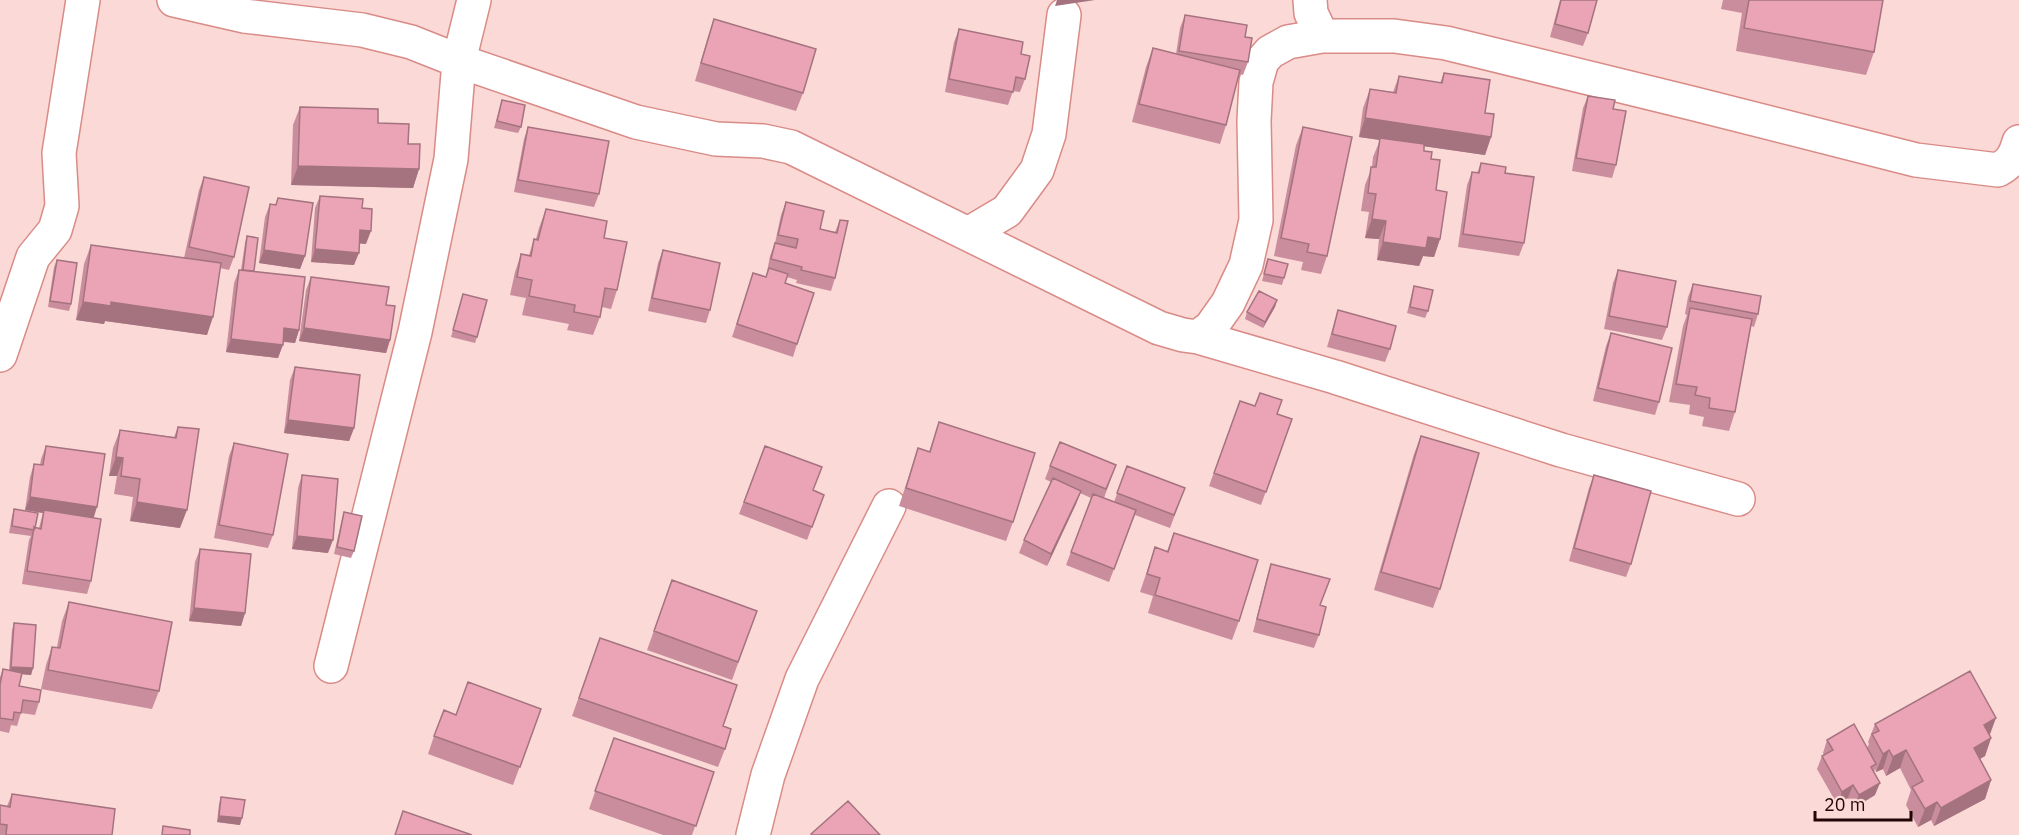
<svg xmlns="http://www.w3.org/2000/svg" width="2019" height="835" viewBox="0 0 2019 835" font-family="'IBM Plex Sans',sans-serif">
<rect width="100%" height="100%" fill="#fbd9d6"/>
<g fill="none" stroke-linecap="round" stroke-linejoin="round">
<defs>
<path id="minor" d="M174,0l70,16 118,14 49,12 48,19 177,61 80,17 47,2 28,6 368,181 24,7 15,2 137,40 226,73 177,49
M1310,0l1,13 11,23
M968,234l39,-23 30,-41 12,-36 15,-119
M1198,337l13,-10 17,-24 18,-38 10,-45 -2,-99 2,-39 6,-21 8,-9 18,-10 34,-6h72l52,7 249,61 221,56 82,10c13,-7 17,-14 21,-28
M0,355l33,-98 22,-27 7,-24 -3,-53 24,-153
M331,666l84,-334 36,-173 8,-98 15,-61
M753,835l15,-60 34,-96 87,-173"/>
</defs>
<use href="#minor" stroke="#d98b87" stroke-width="36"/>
<use href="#minor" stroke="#fff" stroke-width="33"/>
</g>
<path fill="#ca8d9d" d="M1560,0h37l-9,33 -5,13 -33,-9z
M1723,0h160l-9,52 -8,23 -130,-24 6,-38 -21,-4z
M1185,15l60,22 3,25 -5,13 -4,-1 -13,51 -6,19 -88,-22 14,-55 7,-19 23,6 4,-26z
M714,19l89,74 -7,18 -101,-30 13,-44z
M959,29l62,25 4,25 -5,13 -7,-1 -5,14 -63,-13 9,-50z
M1444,73l41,40 6,24 -6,18 -61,-9v5l7,8 5,31 4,49 -6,18 -11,-1 -4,10 -42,-6 2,-21 -14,-1 4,-26 -8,-1 4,-26 7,-18 1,-10 7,-17 -21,-3 4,-29 7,-19 23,3 6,-16 41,7z
M1588,96l25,13 3,56 -4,13 -40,-7 11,-63z
M502,100l19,27 -3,6 -24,-5z
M300,107l78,16 30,21 11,25 -6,19 -122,-3 2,-60z
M528,127l71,67 -5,13 -80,-15 10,-53z
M1303,127l24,129 -6,18 -20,-4 2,-8 -29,-6 22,-111z
M1481,163l24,10 19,70 -5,13 -61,-9 9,-62 5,-13 5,1z
M204,177l30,80 -5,13 -9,-2 -13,67 -102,-14 -1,3 -28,-4 8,-56 7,-19 93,13 15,-68z
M320,196l42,12 4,36 -7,-1 -5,22 -43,-3 4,-54z
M278,198l27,58 -5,13 -41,-6 6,-46 5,-13 5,1z
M786,202l34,27 15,3 5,-12 -5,58 -4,13 -35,-8 1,-3 -10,-3 -2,6 12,61 -4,13 -61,-20 21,-64 13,4 4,-21 5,-13 6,-28z
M546,209l58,29 13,52 -6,19 -9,-2 -2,10 -7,18 -26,-5 2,-6 -47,-9 4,-17 -16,-3 5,-23 6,-18 8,1 5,-16h2l3,-11z
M247,236l7,35 45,59 -4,13 -12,-1 -5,16 -52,-6 8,-69 5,-13h2l4,-27z
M663,250l47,60 -4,13 -58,-12 10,-48z
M1268,259l16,19 -2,7 -20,-4z
M57,260l14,44 -2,7 -21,-4 6,-40z
M1618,270l49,57 -5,13 -58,-11 9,-46z
M311,277l75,28 4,35 -4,13 -87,-12 7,-51z
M1693,284l65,30 -4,13 -3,-1 -16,86 -6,19 -27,-5 2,-9 -15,-3 1,-9 -21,-3 14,-76 4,-11 -2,-1 3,-17z
M1414,286l14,25 -3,7 -18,-5 5,-20z
M463,294l14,43 -2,6 -24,-6z
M1277,300l-2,7 -12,21 -18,-9 2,-7z
M1338,310l52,39 -5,13 -58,-15z
M1611,333l48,69 -4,13 -62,-14 13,-55z
M295,367l59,61 -5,13 -65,-8 6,-53z
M1240,401l52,18 -31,86 -52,-19z
M939,422l74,100 -7,19 -107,-35 19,-58 11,4z
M178,427l2,101 -50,-7 3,-24 -19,-3 3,-18h-8l4,-28 7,-18 54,7z
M1421,436l19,153 -7,19 -59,-18 40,-136z
M234,443l39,92 -5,13 -54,-10 15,-82z
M46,446l47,71 -2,64 -4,13 -65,-10 7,-44 2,-4 -22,-3 3,-17 2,-7 21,19h4l4,-15 -18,-3 5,-33 4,-13 6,1 1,-6z
M765,446l48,44 11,5 -17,45 -68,-26z
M1116,465l-12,33 10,4 13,-36 58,22 -15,40 -35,-13 -26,67 -43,-17 25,-67 -11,-5 -4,11 -29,62 -28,-13 5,-13 27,-58 -6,-3 5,-13z
M302,475l26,78 -36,-4 6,-61z
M1594,475l37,89 -5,13 -57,-16 20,-73z
M344,512l10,39 -3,7 -17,-4 8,-35z
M1174,533l65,88 -7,19 -84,-27 5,-17 -13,-4 15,-45 12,4z
M200,549l45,64 -4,13 -52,-5 6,-59z
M1271,564l49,41 -1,30 -5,13 -61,-16 14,-55z
M672,580l85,31 -25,69 -85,-30z
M69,602l90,89 -7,18 -111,-20 5,-24 6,-18h5l5,-26z
M14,623l19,45 -2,7 -10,-1 -2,12 20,16 -4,13 -14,-2 -4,13 -6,-1 -2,8 -9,-2v-54l3,-8 6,2 3,-41z
M600,638l123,88 2,23 -7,18 -146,-51z
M541,709l-28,76 -85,-31 6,-18 22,-21z
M1875,724l115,11 1,3 -6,18 -5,3 11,21 -6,19 -51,27 -3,-6 -13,7 -12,-22 5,-15 -11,-22 -14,8 -3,-7 -7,3 -1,-3 -1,3 1,23 -21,13 -6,-10 -11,6 -20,-35 5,-13 2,-1 -1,-2 4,-13 40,8 2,-4 -1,-2z
M614,738l100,34 -22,63h-29l-74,-26z
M12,794l100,41h-112v-30l7,1z
M221,797l19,28 -23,-3 2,-18z"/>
<path fill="#a4737f" d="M1057,0h38l-40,6z
M1365,118l126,19 -6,18 -126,-18z
M298,166l121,3 -6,19 -122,-3z
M1372,219l14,2 -7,18 -14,-1z
M360,230l11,1 -5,13 -11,-1z
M1428,237l12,2 -6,18 -11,-1 -4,10 -42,-6 6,-18z
M315,249l44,4 -5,12 -43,-3z
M264,250l41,6 -5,13 -41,-6z
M1277,300l-2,7 -12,21 2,-6z
M83,302h28l102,15 -6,18 -102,-14 -1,3 -28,-4z
M284,328l15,2 -4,13 -15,-2z
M304,328l86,12 -4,13 -87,-12z
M231,339l52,6 -5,13 -52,-6z
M288,420l66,8 -5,13 -65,-8z
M116,457l7,1 -6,18h-8z
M1081,491l-5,13 -29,62 4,-12z
M30,497l67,10 -4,13 -49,-10 -1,3 -18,-3z
M137,502l50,8 -7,18 -50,-7z
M297,536l36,4 -5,13 -36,-4z
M194,608l51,5 -4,13 -52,-5z
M11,667l22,1 -2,7 -22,-2z
M1996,718l-7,19 -5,-12z
M1991,738l-6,18 -18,10 7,-18z
M1889,750l-6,19 -7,3 7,-18z
M1906,750l-6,18 -14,8 7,-19z
M1991,780l-6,19 -51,27 7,-18z
M1880,783l-5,12 -21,13 5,-13z
M1853,785l-5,13 -11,6 5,-12z
M1937,802l-6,18 -13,7 7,-18z
M219,816l23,2 -2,7 -23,-3z"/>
<path fill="#eba4b6" stroke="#a4737f" stroke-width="1.5" d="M1561,0h36l-9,33 -33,-9z
M1749,0h134l-9,52 -130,-24z
M1185,15l62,10 -2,12 7,1 -4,24 -69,-11z
M714,19l102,30 -13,44 -102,-30z
M959,29l64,13 -2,12 9,2 -5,23 -9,-2 -3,15 -64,-13z
M1153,48l87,22 -14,55 -87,-21z
M1444,73l46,7 -5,33 9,1 -3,23 -126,-19 5,-29 26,4 3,-17 43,7z
M1588,96l27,4 -2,9 13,2 -10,54 -40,-7z
M502,100l23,5 -4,22 -24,-6z
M300,107l78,2v14l31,1 -1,20h12l-1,25 -121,-3z
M528,127l81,14 -10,53 -81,-14z
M1303,127l49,10 -25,119 -20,-4 2,-8 -28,-6z
M1380,138l44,6v7l8,1 -1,7 9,1 -4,30 11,2 -7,47 -12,-2 -2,11 -43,-6 3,-21 -14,-2 4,-25 -8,-1 3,-26h5z
M1481,163l25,4 -1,6 29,4 -10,66 -61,-9 9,-62 7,1z
M204,177l45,10 -15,70 -45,-10z
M320,196l43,3 -1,9 10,1 -1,22 -11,-1 -1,23 -44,-4z
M278,198l35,5 -8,53 -41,-6 6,-46 6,1z
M786,202l38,9 -4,18 17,4 3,-13 8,1 -13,57 -34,-8 1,-3 -31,-8 4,-16 21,5 2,-9 -20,-4z
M546,209l61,12 -3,17 23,4 -10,48 -12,-2 -5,29 -26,-5 1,-7 -46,-9 3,-16 -15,-3 4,-23 10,2 3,-17 4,1z
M247,236l11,2 -4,33 -11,-1z
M91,245l130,18 -8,54 -102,-15v4l-28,-4z
M663,250l57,13 -10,47 -58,-12z
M1268,259l20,5 -4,14 -20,-4z
M57,260l20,3 -6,41 -21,-3z
M769,268l19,6 -3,9 29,10 -17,51 -60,-20 16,-51 13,4z
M239,270l66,7 -6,53 -15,-2 -1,17 -52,-6z
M1618,270l58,11 -9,46 -58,-11z
M311,277l78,10 -3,18 9,1 -5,34 -86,-12z
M1693,284l68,12 -3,18 -68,-13z
M1414,286l19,4 -5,21 -18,-4z
M1259,291l18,9 -12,22 -18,-10z
M463,294l24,6 -10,37 -24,-7z
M1690,308l62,11 -17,93 -26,-4 1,-10 -15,-3 2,-8 -21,-3z
M1338,310l58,16 -6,23 -58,-15z
M1611,333l61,15 -13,54 -61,-14z
M295,367l65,8 -6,53 -66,-8z
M1260,393l22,7 -5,14 15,5 -26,73 -52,-19 26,-72 15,5z
M939,422l96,31 -22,69 -107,-34 12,-40 12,4z
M178,427l21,2 -12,81 -50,-8 3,-23 -19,-3 2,-18 -7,-1 4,-27 56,8z
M1421,436l58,17 -39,136 -59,-17z
M1060,442l56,23 -10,24 -56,-23z
M234,443l54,11 -15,81 -54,-10z
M46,446l59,8 -8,53 -67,-10 4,-33 9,1z
M765,446l57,21 -9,23 11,5 -12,32 -68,-25z
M1127,466l58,22 -11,27 -57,-22z
M302,475l36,4 -5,61 -36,-4z
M1594,475l57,16 -20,73 -57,-16z
M1053,478l28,13 -30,63 -27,-14z
M1093,494l43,16 -22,59 -43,-17z
M14,509l24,4 -3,15 -1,-1v3l-22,-4z
M44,510l57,9 -10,62 -64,-10 7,-44 7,2z
M344,512l18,4 -8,35 -17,-4z
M1174,533l84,27 -19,61 -84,-26 5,-17 -13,-4 8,-27 13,5z
M200,549l51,5 -6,59 -51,-5z
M1271,564l59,15 -10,26 6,2 -7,28 -62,-16z
M672,580l85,31 -19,51 -84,-31z
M69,602l103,20 -13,69 -111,-21 4,-23 8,1z
M14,623l22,2 -3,43 -22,-1z
M600,638l137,47 -14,41 8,3 -6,20 -146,-51z
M3,669l19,4 -3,13 22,4 -2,12 -16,-2 -2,13 -7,-1 -1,8 -13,-2v-33z
M1970,671l26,47 -12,7 7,13 -17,10 17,32 -50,28 -4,-6 -12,7 -13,-22 11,-6 -17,-31 -13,7 -4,-7 -6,4 -11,-20 7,-3 -4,-7z
M468,682l73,27 -21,58 -86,-31 10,-26 12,5z
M1854,724l22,40 -5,3 9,16 -21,12 -6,-10 -11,7 -20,-36 11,-6 -6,-10z
M614,738l100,34 -18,54 -101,-35z
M12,794l103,15 -3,26h-106l1,-10 -7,-1v-19l10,2z
M221,797l24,3 -3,18 -23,-2z
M848,801l32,34h-68l-1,-1z
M403,811l69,24h-77z
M163,826l27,4v5h-28z"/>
<path d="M1815 811v9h96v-9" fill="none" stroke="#220607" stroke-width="3"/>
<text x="1824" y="811" font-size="18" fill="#220607" stroke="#fbd9d6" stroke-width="4.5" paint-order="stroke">20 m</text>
</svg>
